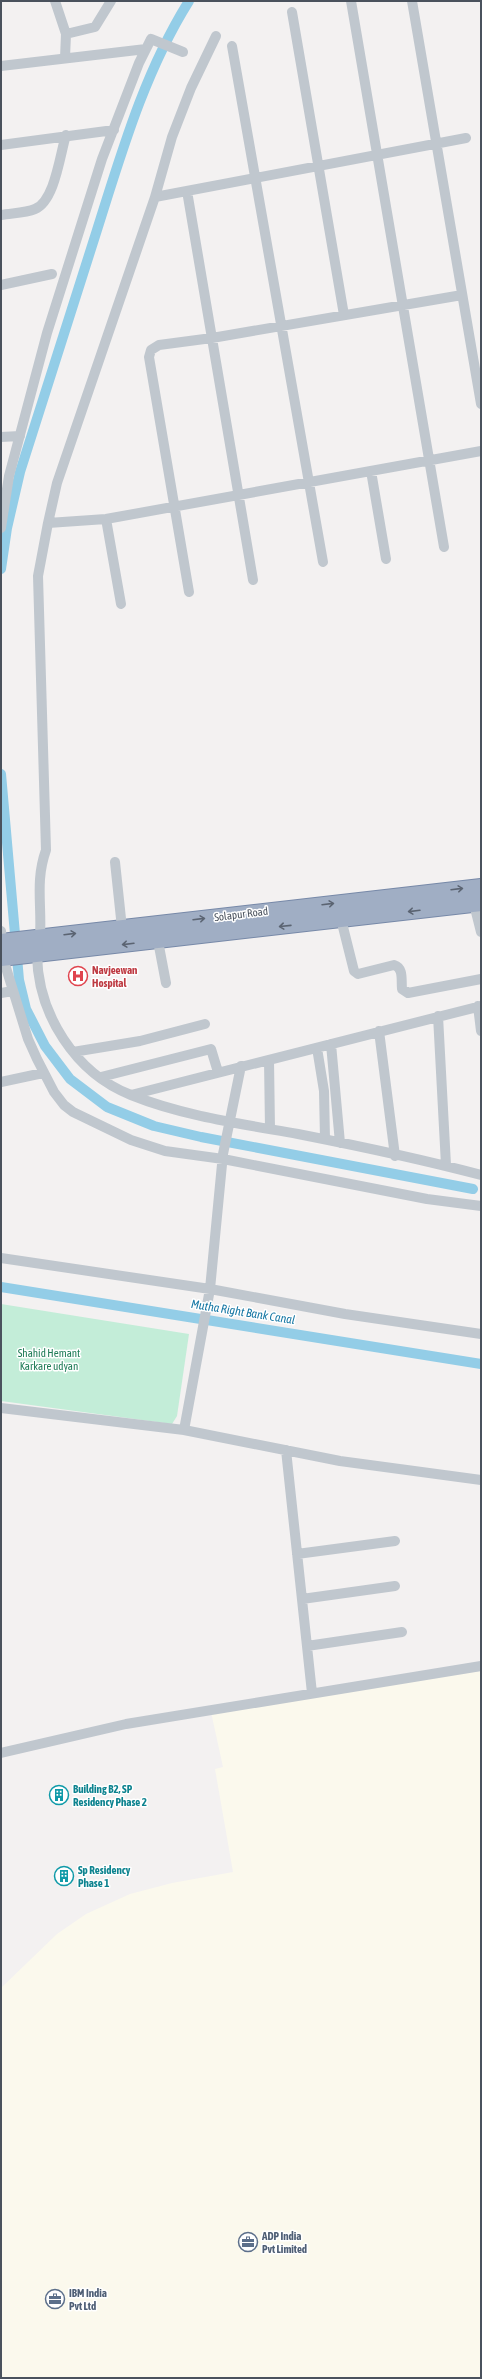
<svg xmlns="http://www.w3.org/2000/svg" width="482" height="2379" viewBox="0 0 482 2379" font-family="'Asap Condensed',sans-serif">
<rect width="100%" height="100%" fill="#f3f1f1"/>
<path fill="#fbf9ed" d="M481,1671v707h-480v-390l56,-54 29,-20 44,-20 42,-11 61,-11 -18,-103 8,-2 -12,-55z"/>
<path fill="#c3edd8" d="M1,1304l188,30 -12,82 -5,8 -171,-23z"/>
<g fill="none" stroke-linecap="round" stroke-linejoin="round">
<path stroke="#93cde7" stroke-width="10" d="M1,569l6,-41 13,-56c26,-81 51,-162 77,-242 25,-79 48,-159 92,-229
M1,774l18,206 7,29 19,37 25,33 37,28 47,19 47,11 272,52
M1,1287l480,77"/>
<defs>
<path id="trunk" d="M1,942l480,-55
M1,958l480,-55"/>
</defs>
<use href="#trunk" stroke="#7789a8" stroke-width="18"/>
<path stroke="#c0c7ce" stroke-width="10" d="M55,1l11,33 -1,24
M351,1l93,546
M412,1l69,403
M292,12l52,303
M66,34l29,-7 16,-26
M216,36l-25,52 -19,49 -17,60 -98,286 -9,40 -10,53 8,274c-11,31 -4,55 -6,86 0,6 -3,13 -3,19 1,59 38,118 94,140 52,21 111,29 167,39 61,12 123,25 183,41
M232,46l91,516
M1,66l145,-17
M1,145l113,-15
M187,191l66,389
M155,197l311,-59
M1,215c11,-2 24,-2 34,-6 20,-8 25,-55 31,-74
M1,285l51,-11
M1,437l19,-1
M371,471l15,88
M106,519l15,85
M48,523l58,-4 375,-68
M1,528l8,-52 38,-143 55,-174 37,-96 12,-24 32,13
M189,592l-40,-235 2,-7 8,-5 53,-7 250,-43
M115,862l7,66
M474,904l7,28
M341,919l13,52 4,3 36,-9c10,3 7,15 8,24l6,4 73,-14
M1,931l1,11
M158,941l8,42
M3,958l25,81 9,20 17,33 10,13 9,7 58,28 34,11 58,8 204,40 54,7
M1,993l12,-2
M478,1006l3,25
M438,1016l8,149
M379,1031l16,125
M331,1044l9,99
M317,1048l7,43 1,48
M73,1052l67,-11 65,-17
M269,1060l1,69
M101,1077l110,-28 7,23
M1,1082l42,-9
M131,1095l350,-89
M1,1258l209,31 135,25 136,20
M1,1408l183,22 156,31 141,19
M184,1430l26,-141 13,-135 18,-88
M286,1450l26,243
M297,1554l98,-13
M302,1599l93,-13
M307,1646l95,-14
M1,1753l125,-29 355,-58"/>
<use href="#trunk" stroke="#a0aec4" stroke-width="16"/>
</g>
<defs><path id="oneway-shaft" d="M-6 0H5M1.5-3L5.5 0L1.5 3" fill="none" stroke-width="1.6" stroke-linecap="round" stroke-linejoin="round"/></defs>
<g stroke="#5b6472">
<use href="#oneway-shaft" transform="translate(457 889) rotate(-7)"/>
<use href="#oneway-shaft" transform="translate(328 904) rotate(-7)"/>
<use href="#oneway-shaft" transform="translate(414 911) rotate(173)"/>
<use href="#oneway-shaft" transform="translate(199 919) rotate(-7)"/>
<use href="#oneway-shaft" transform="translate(285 926) rotate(174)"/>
<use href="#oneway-shaft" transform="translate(70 934) rotate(-7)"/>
<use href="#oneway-shaft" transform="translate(128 944) rotate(173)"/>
</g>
<defs>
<symbol id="hospital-ring" viewBox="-11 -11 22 22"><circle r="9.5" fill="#fff" stroke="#e0444e" stroke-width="1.5"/><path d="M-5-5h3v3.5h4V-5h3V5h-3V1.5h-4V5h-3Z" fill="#e0444e"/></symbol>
<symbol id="building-ring" viewBox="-11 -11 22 22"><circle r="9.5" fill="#fff" stroke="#0f9aa8" stroke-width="1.5"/><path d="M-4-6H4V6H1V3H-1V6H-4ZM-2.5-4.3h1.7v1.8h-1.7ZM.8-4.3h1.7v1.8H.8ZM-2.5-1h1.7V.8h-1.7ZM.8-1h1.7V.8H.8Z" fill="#0f9aa8"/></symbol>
<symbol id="office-ring" viewBox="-11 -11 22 22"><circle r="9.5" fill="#fff" stroke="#5c6f8a" stroke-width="1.5"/><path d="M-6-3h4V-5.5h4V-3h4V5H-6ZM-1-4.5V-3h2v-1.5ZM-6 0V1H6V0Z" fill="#5c6f8a"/></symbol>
</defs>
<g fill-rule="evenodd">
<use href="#hospital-ring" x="67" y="965" width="22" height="22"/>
<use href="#building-ring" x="48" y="1784" width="22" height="22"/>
<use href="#building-ring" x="53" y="1865" width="22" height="22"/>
<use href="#office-ring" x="237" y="2231" width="22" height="22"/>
<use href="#office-ring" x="44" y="2288" width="22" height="22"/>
</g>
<g text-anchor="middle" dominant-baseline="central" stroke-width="3" stroke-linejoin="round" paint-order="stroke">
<g font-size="11" fill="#4a525d" stroke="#fff">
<text transform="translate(241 914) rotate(-7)">Solapur Road</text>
</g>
<g font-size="11" font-weight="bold" fill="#be3a42" stroke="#fff" text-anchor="start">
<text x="92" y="970">Navjeewan<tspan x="92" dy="13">Hospital</tspan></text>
</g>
<g font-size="11" fill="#1e7b56" stroke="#fff">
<text x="49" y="1353">Shahid Hemant<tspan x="49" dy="13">Karkare udyan</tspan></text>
</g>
<g font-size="11" font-weight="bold" fill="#0d838f" stroke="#fff" text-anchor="start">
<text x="73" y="1789">Building B2, SP<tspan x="73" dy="13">Residency Phase 2</tspan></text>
<text x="78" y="1870">Sp Residency<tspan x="78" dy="13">Phase 1</tspan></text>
</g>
<g font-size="11" font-weight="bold" fill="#4e5e75" stroke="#fff" text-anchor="start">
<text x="262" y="2236">ADP India<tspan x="262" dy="13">Pvt Limited</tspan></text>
<text x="69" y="2293">IBM India<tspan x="69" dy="13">Pvt Ltd</tspan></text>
</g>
<g font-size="12" font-style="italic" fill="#1677a4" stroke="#fff">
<text transform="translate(243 1312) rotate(9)">Mutha Right Bank Canal</text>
</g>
</g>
<rect width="482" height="2379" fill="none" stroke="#4a525d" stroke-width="4"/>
</svg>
